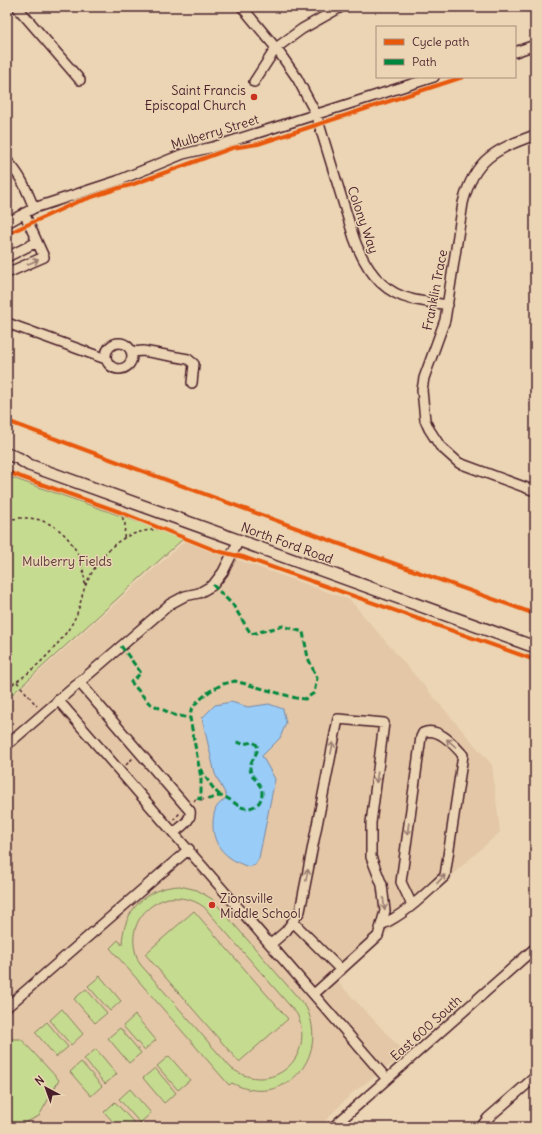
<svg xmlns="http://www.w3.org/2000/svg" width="542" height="1134" viewBox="0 0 542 1134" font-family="Delius,sans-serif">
<rect width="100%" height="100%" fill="#ebd5b4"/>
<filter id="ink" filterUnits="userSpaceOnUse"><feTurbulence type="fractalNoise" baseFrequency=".025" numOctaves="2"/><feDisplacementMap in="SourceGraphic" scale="8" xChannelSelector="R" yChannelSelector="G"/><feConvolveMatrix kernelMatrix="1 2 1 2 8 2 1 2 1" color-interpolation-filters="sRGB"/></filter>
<g filter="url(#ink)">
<path fill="#e3c7a6" d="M185,541l165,59 142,165 8,67 -165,147 71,75 -54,39 -33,34h-312v-426z"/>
<path fill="#c5db90" stroke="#887d5e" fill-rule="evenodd" d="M7,476l177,62 -177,161z
M180,886l17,4 15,9 94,108c25,51 -23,103 -74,76l-3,2 -119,-137 8,-8 4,5c1,-35 24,-58 58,-59zM168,898c14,-1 25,1 36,9l93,107c20,44 -26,83 -66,54l-91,-104c-15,-29 -2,-57 28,-66z
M194,911l94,108 -49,43 -94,-108z
M100,976l21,25 -11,10 -22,-25z
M86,989l21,24 -12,10 -21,-24z
M62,1009l21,25 -12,11 -21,-25z
M135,1015l21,25 -12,10 -21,-24z
M47,1022l21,25 -12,10 -21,-25z
M120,1028l21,25 -12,10 -21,-25z
M9,1039h12l38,41 -20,36 -23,11h-9v-86z
M96,1049l21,25 -12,10 -21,-25z
M169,1056l21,24 -12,10 -21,-24z
M81,1062l21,24 -11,10 -21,-24z
M155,1068l21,25 -12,10 -21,-25z
M130,1089l21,24 -11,10 -21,-24z
M115,1102l22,24 -1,1h-18l-14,-15z"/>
<path fill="#99ccf6" stroke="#7987a5" d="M231,702l17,5 21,-3 14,5 3,14 -6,15 -18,18 13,23 -16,79 -4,7 -6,2c-21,-7 -37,-20 -36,-44 0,-4 1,-11 3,-15 2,-4 8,-8 11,-11l-12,-23 -13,-56 13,-13z"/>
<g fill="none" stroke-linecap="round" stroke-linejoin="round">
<defs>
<path id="minor" d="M17,7l63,73
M242,7l34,41 21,30 19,36 38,124c10,28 26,54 57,61 12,3 25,4 37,6
M515,52l20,-7
M254,82l22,-34 26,-19 39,-22
M535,135c-39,14 -61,24 -72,68l-18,117 -21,58 -2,12 3,30 4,9 11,17 19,17 76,28
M7,161c14,14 20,30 27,47
M7,223l27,-15 83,-27 66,-27 30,-7 221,-70
M7,257l30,-15
M7,273l37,-16 -20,-44
M7,323l99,36
M106 356a13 13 0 1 1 26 0a13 13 0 1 1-26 0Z
M132,352l11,-1 45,8 6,5 -2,19
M79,682l111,129c2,10 -10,16 -16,22
M58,700l329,379
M7,745l163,-141 15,-8 14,-3 14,-8 10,-13 16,-32
M293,922l48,48
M381,925c25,-11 44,-31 64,-49l18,-121c-9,-10 -25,-29 -40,-22l-2,4 -20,145 11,23
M271,944l15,-13 14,-20 38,-192 46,4 -13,100v34l11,28 3,26 -7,25 -64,58
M7,1007l182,-158
M333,1127l202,-179
M481,1127l7,-9 47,-41"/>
<path id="major" d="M7,454l11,4 11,7 506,182"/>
</defs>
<use href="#minor" stroke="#4a1f2b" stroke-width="12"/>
<use href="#major" stroke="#4a1f2b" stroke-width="14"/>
<path stroke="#4a1f2b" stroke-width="1.5" stroke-dasharray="3 3" stroke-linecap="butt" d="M120,512l5,12 -1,14
M7,520c45,-11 77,23 78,67
M17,682l20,24
M7,687c23,-11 57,-46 68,-69 5,-10 6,-21 10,-31 9,-22 25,-45 48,-53 9,-3 18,-4 27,-5
M126,765l7,-7
M201,800l7,-1
M194,801l3,-3
M173,820l7,-7"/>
<use href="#minor" stroke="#ebd5b4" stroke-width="9"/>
<use href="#major" stroke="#ebd5b4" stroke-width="11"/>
<path stroke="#00873e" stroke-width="3" stroke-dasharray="6 3" stroke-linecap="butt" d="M121,646l20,27 -10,9 18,21 25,12 16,3
M200,769c7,9 12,20 21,27
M197,798l3,1 1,-2v-19l-11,-60 1,-8 6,-8 13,-11 13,-7 12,-3 61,17 9,1 9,-6 3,-15 -9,-20 -5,-26 -20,-6 -32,8 -18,-29 -20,-20
M208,799c4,0 9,-3 12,-3 15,2 19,18 35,10 4,-2 7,-7 7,-13 0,-11 -13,-15 -12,-27 2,-9 14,-18 3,-24l-10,2 -9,-3"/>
<defs>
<path id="cycleway" d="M7,234l70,-32 42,-14 12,-3 101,-37 26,-4 205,-67
M7,421l330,122 198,71
M7,472l113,40 97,39 26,6 292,103"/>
</defs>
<use href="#cycleway" stroke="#ebd5b4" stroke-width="6"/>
<use href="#cycleway" stroke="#e8590c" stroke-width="4"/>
</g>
<defs><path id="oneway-shaft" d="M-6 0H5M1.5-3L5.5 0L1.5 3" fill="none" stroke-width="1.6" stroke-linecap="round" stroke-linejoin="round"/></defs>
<g stroke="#9a7a70">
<use href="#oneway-shaft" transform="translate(33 262) rotate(-23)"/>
<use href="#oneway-shaft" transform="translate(451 743) rotate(-139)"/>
<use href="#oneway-shaft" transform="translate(332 748) rotate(-79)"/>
<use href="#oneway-shaft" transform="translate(377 777) rotate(98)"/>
<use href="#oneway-shaft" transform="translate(408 829) rotate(98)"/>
<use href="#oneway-shaft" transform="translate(307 875) rotate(-79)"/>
<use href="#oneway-shaft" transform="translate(441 879) rotate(-47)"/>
<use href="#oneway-shaft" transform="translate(384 904) rotate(84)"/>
</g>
</g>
<g fill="#c8321e" stroke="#ebd5b4" stroke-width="1.5">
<circle cx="254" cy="97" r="4"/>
<circle cx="212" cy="905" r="4"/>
</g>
<g text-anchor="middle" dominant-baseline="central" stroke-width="3" stroke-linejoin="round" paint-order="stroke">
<g font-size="13" fill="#4a1f2b" stroke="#ebd5b4" text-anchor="end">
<text x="246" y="90">Saint Francis<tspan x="246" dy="15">Episcopal Church</tspan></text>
<text x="220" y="898" text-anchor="start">Zionsville<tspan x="220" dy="15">Middle School</tspan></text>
</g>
<g font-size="13" fill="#4a1f2b" stroke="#ebd5b4">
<text transform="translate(215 132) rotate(-17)">Mulberry Street</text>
<text transform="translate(363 220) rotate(71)">Colony Way</text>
<text transform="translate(435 290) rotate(-79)">Franklin Trace</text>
<text transform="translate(287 543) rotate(20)">North Ford Road</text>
<text transform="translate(426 1028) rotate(-42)">East 600 South</text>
</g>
<g font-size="13" fill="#5c3b3a" stroke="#ebd5b4">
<text x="67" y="561">Mulberry Fields</text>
</g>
</g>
<rect width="542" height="1134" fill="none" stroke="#ebd5b4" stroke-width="24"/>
<rect x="12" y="12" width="518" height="1110" fill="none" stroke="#4a1f2b" stroke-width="1.5" filter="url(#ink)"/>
<rect x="376" y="26" width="140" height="52" fill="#ebd5b4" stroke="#ab8c7d"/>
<rect x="384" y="39" width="20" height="6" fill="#e8590c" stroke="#ab8c7d"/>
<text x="412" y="46" font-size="12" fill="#4a1f2b">Cycle path</text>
<rect x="384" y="59" width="20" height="6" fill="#00873e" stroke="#ab8c7d"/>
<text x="412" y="66" font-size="12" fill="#4a1f2b">Path</text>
<g transform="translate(46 1088) rotate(319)" stroke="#ebd5b4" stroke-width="3" paint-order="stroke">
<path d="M0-3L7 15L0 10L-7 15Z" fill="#4a1f2b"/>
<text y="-6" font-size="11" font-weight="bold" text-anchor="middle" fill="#4a1f2b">N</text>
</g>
</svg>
